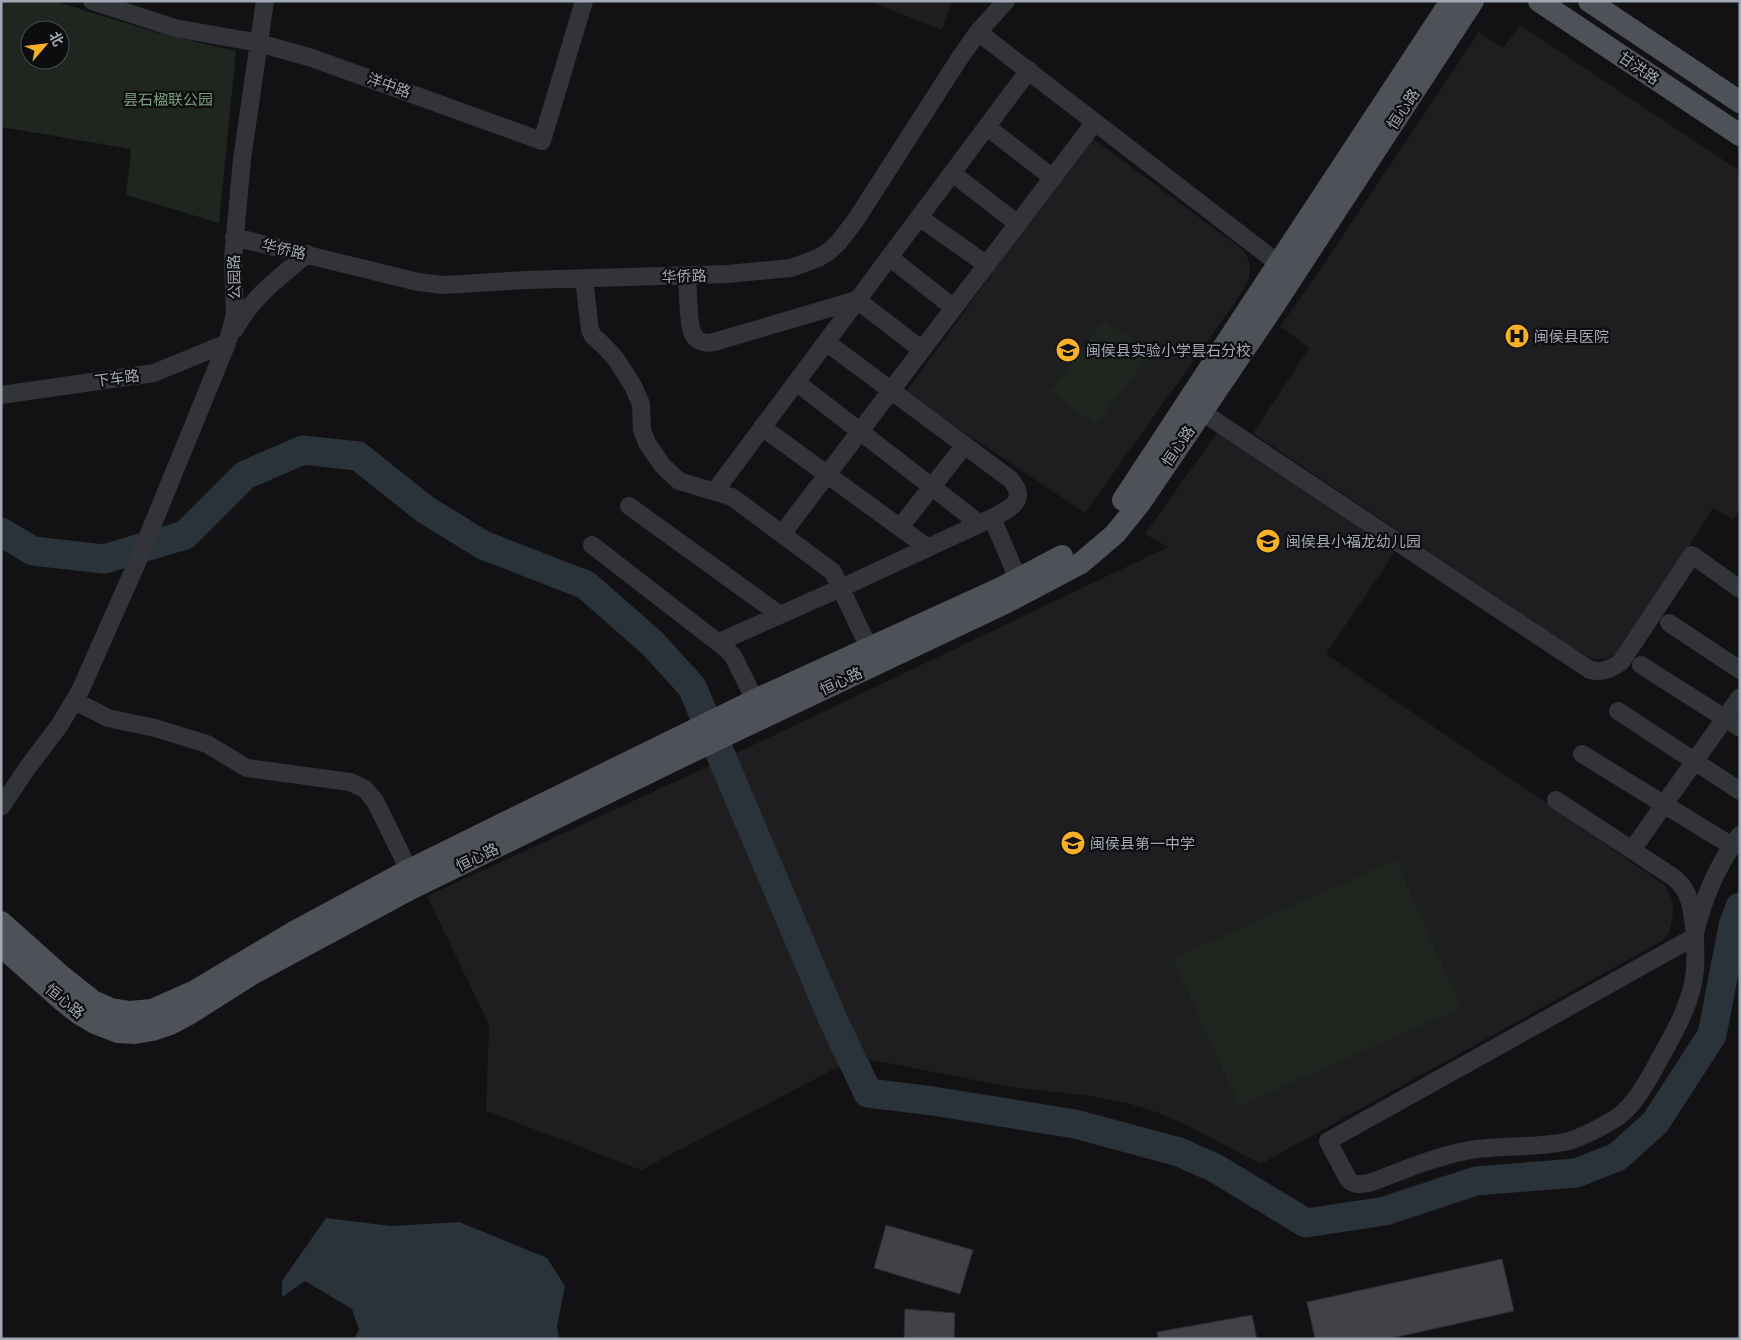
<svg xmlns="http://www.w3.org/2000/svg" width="1741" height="1340" viewBox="0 0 1741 1340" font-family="'Space Grotesk','Noto Sans SC',sans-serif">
<rect width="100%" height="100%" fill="#121214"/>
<path fill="#1e1e21" d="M869,1h83l-10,29z
M1520,25l220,146v338l-7,11 -20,-12 -92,145 -18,6h-8l-9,-3 -12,-7 -321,-216 56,-85 -29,-22 36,-50 163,-244 24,16z
M1091,137l152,113 5,9 2,9 -1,9 -4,10 -14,21 -146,205 -180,-120z
M1219,430l176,122 -69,102 219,148 119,83 6,9 3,11v10l-4,18 -7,8 -401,223 -81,-42 -24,-10 -29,-9 -37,-7 -86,-10 -147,-29 -216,113 -155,-59 3,-86 -62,-129 295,-136 446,-213 -23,-13z"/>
<path fill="#1e261f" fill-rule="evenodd" d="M1,1h53l104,32 78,18 -17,172 -93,-28 5,-46 -130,-22zM30,30h30v30h-30z
M1105,320l45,35 -55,70 -45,-34z
M1396,860l65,148 -222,98 -66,-148z"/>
<path fill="#2a3339" d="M326,1218l65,8 68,-4 88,36 18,28 -8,40 2,13h-205l5,-9 -7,-21 -47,-28 -23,16v-16z"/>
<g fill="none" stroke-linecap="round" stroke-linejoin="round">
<path stroke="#2a3339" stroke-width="29" d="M1,532l32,19 71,8 81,-24 60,-60 58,-25 55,6 68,54 57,35 103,40 67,59 39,43 142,335 34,71 65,8 142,23 104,28 36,16 91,55 79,-12 91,-30 100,-8 41,-16 38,-34 57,-88 21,-109 7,-19"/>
</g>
<path fill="#414247" stroke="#2c2c30" d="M886,1225l87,25 -13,44 -86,-26z
M1502,1259l12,52 -126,28h-73l-8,-37z
M905,1309l50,4 -1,26h-50z
M1252,1315l5,24h-99l-1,-7z"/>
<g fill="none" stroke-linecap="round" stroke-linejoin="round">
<path stroke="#333439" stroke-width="18" d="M92,1l83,27 84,15 53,15 230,83 42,-140
M978,32l301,232
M987,127l66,51
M952,173l66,51
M919,217l68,48
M234,237l184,45 26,3 82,-5 201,-6 64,-6 27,-10 10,-6 10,-9 17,-22 104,-162 19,-27 28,-31
M889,257l65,51
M687,277c1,13 1,47 6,57 4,8 12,10 21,8l143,-42 65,50
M584,279l6,51 3,6 11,10 12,13 17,27 8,18 1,26 5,13 15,22 17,16 53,16 101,75 36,76
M235,329c17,-32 45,-52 72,-75
M796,382l184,142
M1,395l153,-22 73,-30
M1193,406l397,264c13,3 20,-1 31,-8l71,-107 48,34
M762,427l166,121
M715,491l314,-421
M629,506l151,109
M992,518l26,61
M900,527l65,-82
M782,534l313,-412
M592,545l133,103 8,8 22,44
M1669,623l71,47
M719,642l122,-54 151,-70c18,-9 37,-18 18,-39l-184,-137
M1641,665l99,63
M75,701l33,17 47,10 52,16 40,24 103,14 15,7 10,12 34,69
M1618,711l122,80
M1582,754l150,92
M1556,800l117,77c6,5 11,10 14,17 8,18 9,56 8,75 -2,29 -17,57 -31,82 -11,20 -26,51 -45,65 -8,6 -17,10 -26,15 -9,4 -18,9 -28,11 -31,6 -64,3 -95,8 -34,6 -68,21 -101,33 -8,1 -15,3 -21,-4l-20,-38 366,-204c9,-38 22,-71 46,-102
M1,807l27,-40 31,-41 21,-35 59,-133 88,-215 8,-28 -2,-56 9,-100 23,-158
M1632,850l108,-153"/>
<path stroke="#4f5158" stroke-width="22" d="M1539,1l201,134
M1589,1l151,101
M1123,500l328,-499
M1,922l57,51 35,28 18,8 19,3 22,-2 43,-19 99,-59 115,-62 346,-170 246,-112 61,-32
M1,946l62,55 15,12 17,10 23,9 17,1 17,-3 18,-6 19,-10 63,-40 160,-86 287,-140 308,-146 74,-39 34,-29 25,-31 129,-190 204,-312"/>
</g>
<defs>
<symbol id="hospital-disc" viewBox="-11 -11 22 22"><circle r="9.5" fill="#f6b127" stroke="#0d0d0f"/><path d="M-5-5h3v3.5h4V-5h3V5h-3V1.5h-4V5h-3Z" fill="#111"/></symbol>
<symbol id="school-disc" viewBox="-11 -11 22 22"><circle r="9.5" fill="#f6b127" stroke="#0d0d0f"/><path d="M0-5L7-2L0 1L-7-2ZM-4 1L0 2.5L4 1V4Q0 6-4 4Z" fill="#111"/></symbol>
</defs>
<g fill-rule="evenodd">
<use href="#hospital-disc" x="1503" y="322" width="28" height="28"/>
<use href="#school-disc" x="1054" y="336" width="28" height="28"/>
<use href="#school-disc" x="1254" y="527" width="28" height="28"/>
<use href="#school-disc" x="1059" y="829" width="28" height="28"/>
</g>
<g text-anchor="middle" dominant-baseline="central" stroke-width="4.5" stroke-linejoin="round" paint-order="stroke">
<g font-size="15" fill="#a3a8b5" stroke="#0d0d0f">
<text transform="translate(1639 68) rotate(34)">甘洪路</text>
<text transform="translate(389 85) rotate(20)">洋中路</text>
<text transform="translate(1403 109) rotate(-57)">恒心路</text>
<text transform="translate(284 249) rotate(13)">华侨路</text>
<text transform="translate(684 276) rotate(-2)">华侨路</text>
<text transform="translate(234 277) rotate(-91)">公园路</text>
<text transform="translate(117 378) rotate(-8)">下车路</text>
<text transform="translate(1178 446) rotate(-56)">恒心路</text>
<text transform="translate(841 681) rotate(-25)">恒心路</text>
<text transform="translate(477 857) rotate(-26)">恒心路</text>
<text transform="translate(65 1001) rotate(39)">恒心路</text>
</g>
<g font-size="15" fill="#79a07c" stroke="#0d0d0f">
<text x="168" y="99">昙石楹联公园</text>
</g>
<g font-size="15" fill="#a3a8b5" stroke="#0d0d0f" text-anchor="start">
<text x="1534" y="336">闽侯县医院</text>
<text x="1086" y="350">闽侯县实验小学昙石分校</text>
<text x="1286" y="541">闽侯县小福龙幼儿园</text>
<text x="1090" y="843">闽侯县第一中学</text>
</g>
</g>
<rect width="1741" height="1340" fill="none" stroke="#a3a8b5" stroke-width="5"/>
<g transform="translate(45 45) rotate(62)"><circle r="24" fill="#0d0d0f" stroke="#494b51"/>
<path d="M0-4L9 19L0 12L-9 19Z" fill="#f6b127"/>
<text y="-8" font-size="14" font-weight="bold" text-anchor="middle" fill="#a3a8b5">北</text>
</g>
</svg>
